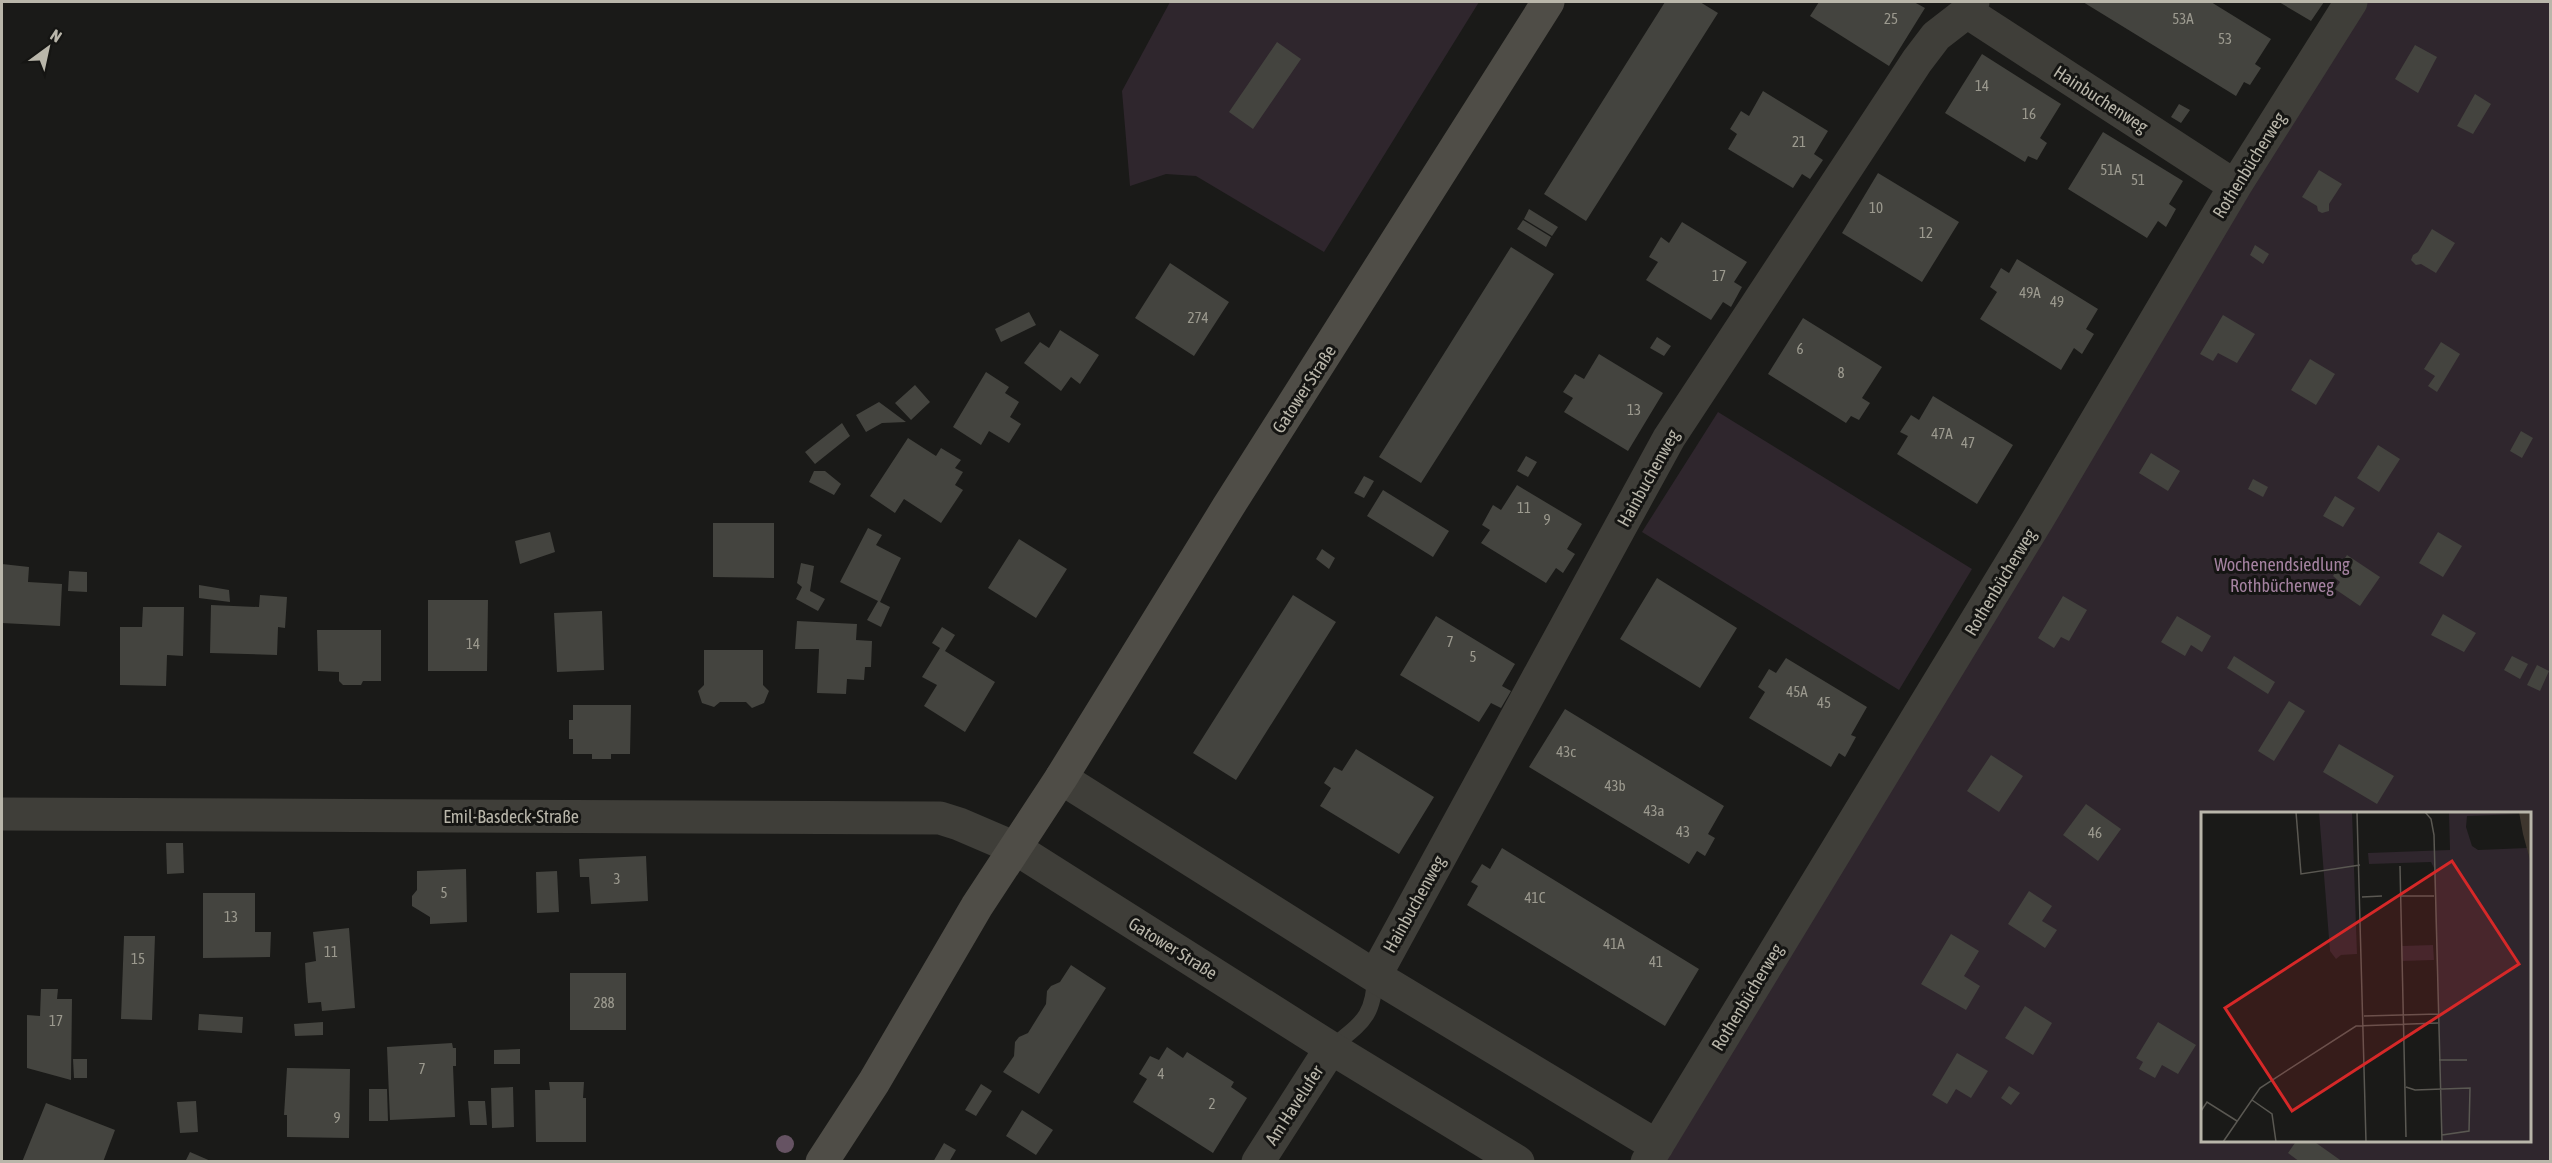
<svg xmlns="http://www.w3.org/2000/svg" width="2552" height="1163" viewBox="0 0 2552 1163" font-family="'Asap Condensed',sans-serif">
<rect width="100%" height="100%" fill="#1a1a18"/>
<path fill="#2f262d" fill-rule="evenodd" d="M1170,2h309l-155,250 -128,-76 -30,-2 -36,12 -8,-95z
M2352,2h198v1159l-903,1zM2202,814h328v326h-328z
M1718,412l254,157 -73,121 -257,-158z"/>
<path fill="#44443f" d="M1665,2h35l18,11 -132,208 -42,-27z
M1819,2h95l11,6 -36,58 -79,-50z
M2083,2h128l60,37 -16,25 6,4 -11,17 -6,-3 -8,14z
M2279,2h45l-13,19z
M1277,42l24,17 -48,70 -24,-17z
M2415,45l22,12 -19,36 -23,-14z
M1982,54l79,50 -21,34 7,5 -10,17 -9,-4 -3,6 -80,-49z
M1763,91l65,40 -14,23 9,6 -13,19 -8,-5 -9,14 -65,-39 9,-15 -7,-5 11,-18 8,5z
M2475,94l16,10 -18,30 -16,-8z
M2179,104l11,6 -9,13 -10,-6z
M2103,132l80,49 -14,23 7,5 -10,18 -8,-6 -11,17 -79,-49z
M2319,170l23,14 -13,20v7l-7,2 -4,-2 -1,-5 -15,-9z
M1878,173l81,49 -37,60 -80,-49z
M1529,209l29,18 -6,9 -28,-17z
M1523,220l28,17 -5,10 -29,-18z
M1682,222l65,40 -13,20 8,5 -11,20 -8,-5 -12,18 -65,-40 12,-18 -9,-5 12,-20 8,6z
M2432,229l23,14 -19,30 -15,-9 -5,1 -5,-5 2,-5 5,-3z
M2255,245l14,9 -6,10 -13,-9z
M1511,247l43,27 -133,209 -42,-26z
M2017,259l81,50 -12,20 8,5 -12,20 -8,-6 -13,22 -81,-51 17,-27 -7,-5 11,-19 8,5z
M1170,263l59,39 -35,54 -59,-38z
M1029,312l7,13 -35,17 -6,-13z
M2223,315l32,19 -18,29 -19,-10 -5,8 -13,-7z
M1803,318l79,49 -20,31 8,5 -11,17 -8,-4 -5,7 -78,-49z
M1060,330l39,25 -19,29 -9,-7 -10,14 -37,-28 16,-21 9,6z
M1657,337l14,9 -7,10 -14,-8z
M2441,342l19,12 -23,38 -9,-6 7,-10 -11,-7z
M1599,354l64,39 -35,58 -64,-39 9,-14 -10,-6 12,-18 9,5z
M2310,359l25,15 -19,31 -25,-15z
M986,372l23,15 -4,6 14,9 -9,15 11,7 -12,19 -20,-12 -8,14 -28,-18z
M915,385l15,17 -19,18 -16,-17z
M1933,396l80,49 -36,59 -80,-50 11,-18 -8,-4 11,-17 8,5z
M879,402l27,20 -24,1 -16,9 -10,-17z
M842,423l8,13 -35,28 -10,-12z
M2521,431l12,7 -11,20 -12,-7z
M908,438l28,18 5,-8 20,12 -6,8 8,4 -8,13 8,5 -22,33 -37,-24 -9,14 -25,-17z
M2378,445l22,14 -21,33 -22,-14z
M2151,453l29,18 -12,20 -29,-18z
M1526,456l11,6 -9,15 -11,-6z
M814,471h11l16,13 -7,11 -25,-13z
M1364,476l10,5 -10,17 -10,-5z
M2253,479l15,8 -5,10 -15,-8z
M1517,485l65,39 -15,25 8,5 -12,19 -7,-5 -10,15 -65,-40 9,-13 -8,-5 11,-20 8,5z
M1383,490l66,41 -16,26 -66,-41z
M2335,496l20,12 -12,19 -20,-11z
M713,523h61v55l-61,-1z
M868,528l14,7 -6,10 25,13 -21,44 10,5 -9,20 -14,-7 11,-19 -38,-19z
M550,532l5,20 -35,12 -5,-23z
M2438,532l24,14 -19,31 -24,-14z
M1019,539l48,30 -31,49 -48,-30z
M1322,549l13,9 -6,11 -13,-10z
M2347,555l33,22 -20,29 -25,-17 5,-7 -7,-6z
M801,563l13,3 -4,25 15,8 -7,12 -22,-12 6,-12 -5,-4z
M2,564l27,3 -1,15 34,2 -2,42 -58,-3z
M69,571l18,1v20l-19,-1z
M1657,578l80,50 -37,60 -80,-49z
M199,585l30,5 1,12 -31,-4z
M260,595l27,2 -2,31 -7,-1 -1,28 -67,-2 1,-48 48,2z
M1293,595l43,27 -100,158 -43,-27z
M2063,596l24,14 -18,31 -8,-4 -7,11 -16,-10z
M428,600h60l-1,71h-59z
M143,607h41l-1,49 -16,-1 -1,31 -46,-1v-58h22z
M602,611l2,59 -47,2 -3,-59z
M2443,614l33,19 -12,19 -33,-17z
M1436,616l79,48 -13,22 9,5 -10,17 -10,-5 -12,19 -79,-47z
M2177,616l34,20 -9,16 -11,-7 -6,11 -24,-14z
M797,621l60,3 -1,16 16,1 -1,26h-6l-1,13 -17,-1 -1,15 -29,-1 2,-44h-24z
M942,627l13,8 -10,16 50,31 -30,50 -41,-26 13,-21 -15,-8 18,-29 -8,-5z
M317,630h64v51h-18l-2,4h-18l-4,-4v-9l-21,-1z
M704,650h59v35l6,6 -5,12 -12,5 -6,-6h-26l-6,5 -12,-4 -4,-12 6,-6z
M2234,656l41,26 -7,12 -41,-26z
M2512,656l16,8 -8,15 -16,-9z
M1786,658l81,49 -16,28 5,2 -11,20 -6,-4 -8,14 -82,-49 16,-26 -7,-5 11,-18 7,4z
M2537,665l12,6 -9,20 -13,-6z
M2289,701l16,10 -31,50 -16,-10z
M573,705h58l-1,49h-19v5h-19v-5h-19v-15h-4v-19h4z
M1565,709l159,97 -16,28 7,4 -10,18 -8,-5 -8,13 -160,-97z
M2339,744l55,32 -17,28 -54,-32z
M1356,749l78,48 -35,57 -79,-48 11,-18 -7,-5 10,-16 8,4z
M1991,755l32,21 -24,36 -32,-21z
M2086,804l35,25 -23,32 -35,-26z
M166,843h17l1,30 -17,1z
M1502,848l197,121 -34,57 -198,-121 11,-19 -7,-4 11,-18 8,5z
M646,856l2,45 -57,3 -2,-27h-9l-1,-18z
M466,869l1,53 -37,2v-7l-18,-11v-10l5,-6v-19z
M557,871l2,41 -22,1 -1,-41z
M2029,891l23,15 -10,15 15,9 -12,18 -37,-24z
M203,893h52v39h16l-1,25 -67,1z
M349,928l6,80 -33,3 -1,-9 -13,1 -2,-22 -1,-18 11,-2 -3,-29z
M1951,934l28,17 -15,25 16,10 -14,24 -45,-26z
M124,936h31l-3,84 -31,-1z
M1071,965l35,23 -67,106 -36,-22 11,-16 1,-14 4,-5 9,-4 18,-29 1,-13 4,-5 9,-4z
M570,973h56v57h-56z
M41,989h17l-1,10h15l-1,81 -44,-12v-53l13,1z
M2025,1006l27,17 -19,32 -28,-17z
M199,1014l44,3 -1,16 -44,-3z
M323,1022v13l-28,1 -1,-12z
M2158,1022l38,23 -18,29 -16,-9 -7,13 -16,-9 4,-7 -7,-4z
M452,1043l1,5h3v18h-3l2,51 -65,3 -3,-73z
M1167,1047l16,11 4,-6 47,30 -3,5 16,11 -34,55 -80,-51 14,-23 -8,-5 11,-18 9,4z
M520,1049v15h-26v-14z
M1957,1053l31,18 -17,27 -15,-9 -9,15 -15,-9z
M73,1059h14v19h-13z
M287,1068l63,1 -1,69 -62,-1v-22h-3z
M549,1082h35l-1,16h3v44h-50l-1,-52h15z
M981,1084l11,7 -16,25 -11,-6z
M2009,1086l11,7 -9,12 -10,-7z
M513,1087l1,40 -22,1 -1,-40z
M369,1089h18l1,32h-19z
M196,1101l2,31 -18,1 -3,-31z
M468,1101h17l2,24h-17z
M46,1103l69,27 -12,32h-81z
M1022,1110l31,20 -17,25 -30,-19z
M2297,1140h15l31,22h-43l-12,-9z
M944,1143l12,7 -7,12h-16z
M190,1152l23,10h-28z"/>
<g fill="none" stroke-linecap="round" stroke-linejoin="round">
<path stroke="#3f3e39" stroke-width="16" d="M1331,1048c30,-25 43,-30 44,-72"/>
<path stroke="#3f3e39" stroke-width="33" d="M1967,12l268,174
M1061,778l314,198 282,170
M2,814l938,4 19,6 56,24 316,200 187,114
M1375,976l294,-538 248,-377 19,-25 31,-24 6,-10
M1258,1162l73,-114
M1647,1162l391,-643 197,-333 116,-184"/>
<path stroke="#4f4d47" stroke-width="33" d="M822,1162l52,-80 103,-176 84,-128 167,-271 320,-505"/>
</g>
<circle fill="#665363" cx="785" cy="1144" r="9"/>
<g text-anchor="middle" dominant-baseline="central" stroke-width="6" stroke-linejoin="round" paint-order="stroke">
<g font-size="15" fill="#9c9a8f">
<text x="1891" y="18">25</text>
<text x="2183" y="18">53A</text>
<text x="2225" y="38">53</text>
<text x="1982" y="85">14</text>
<text x="2029" y="113">16</text>
<text x="1799" y="141">21</text>
<text x="2111" y="169">51A</text>
<text x="2138" y="179">51</text>
<text x="1876" y="207">10</text>
<text x="1926" y="232">12</text>
<text x="1719" y="275">17</text>
<text x="2030" y="292">49A</text>
<text x="2057" y="301">49</text>
<text x="1198" y="317">274</text>
<text x="1800" y="348">6</text>
<text x="1841" y="372">8</text>
<text x="1634" y="409">13</text>
<text x="1942" y="433">47A</text>
<text x="1968" y="442">47</text>
<text x="1524" y="507">11</text>
<text x="1547" y="519">9</text>
<text x="1450" y="641">7</text>
<text x="473" y="643">14</text>
<text x="1473" y="656">5</text>
<text x="1797" y="691">45A</text>
<text x="1824" y="702">45</text>
<text x="1566" y="751">43c</text>
<text x="1615" y="785">43b</text>
<text x="1654" y="810">43a</text>
<text x="1683" y="831">43</text>
<text x="2095" y="832">46</text>
<text x="617" y="878">3</text>
<text x="444" y="892">5</text>
<text x="1535" y="897">41C</text>
<text x="231" y="916">13</text>
<text x="1614" y="943">41A</text>
<text x="331" y="951">11</text>
<text x="138" y="958">15</text>
<text x="1656" y="961">41</text>
<text x="604" y="1002">288</text>
<text x="56" y="1020">17</text>
<text x="422" y="1068">7</text>
<text x="1161" y="1073">4</text>
<text x="1212" y="1103">2</text>
<text x="337" y="1117">9</text>
</g>
<g font-size="18" fill="#b9b6aa" stroke="#151513">
<text transform="translate(2101 99) rotate(33)">Hainbuchenweg</text>
<text transform="translate(2249 165) rotate(-58)">Rothenbücherweg</text>
<text transform="translate(1304 389) rotate(-57)">Gatower Straße</text>
<text transform="translate(1648 478) rotate(-61)">Hainbuchenweg</text>
<text transform="translate(2000 582) rotate(-59)">Rothenbücherweg</text>
<text x="511" y="816">Emil-Basdeck-Straße</text>
<text transform="translate(1414 904) rotate(-61)">Hainbuchenweg</text>
<text transform="translate(1173 948) rotate(32)">Gatower Straße</text>
<text transform="translate(1747 997) rotate(-59)">Rothenbücherweg</text>
<text transform="translate(1294 1105) rotate(-57)">Am Havelufer</text>
</g>
<g font-size="18" fill="#a482a0" stroke="#151513">
<text x="2282" y="564">Wochenendsiedlung<tspan x="2282" dy="21">Rothbücherweg</tspan></text>
</g>
</g>
<g transform="translate(2201 812)">
<rect width="330" height="330" fill="#1a1a18"/>
<path d="M118,0h33l5,142 -16,1 -5,4 -6,-8zM248,0l71,2 -53,2 -1,11 6,19 6,4 49,-2 4,16v278h-89l-8,-274 -3,-6 -62,2 -1,-11 82,-3zM232,133l1,15 -32,1 -1,-15z" fill="#2f262d"/>
<path d="M318,0h12v52l-8,-30z" fill="#3e362e"/>
<path fill="none" stroke="#5a5852" stroke-width="1.5" d="M95,0l5,62 59,-9M156,0l9,330M224,0l6,7 3,16 8,307M199,54l6,271M199,84h34M161,85l20,-1M163,204l74,-2M238,248h28M205,275l9,3 55,-2 -1,43 -27,4M51,288l20,14 4,28M0,299l6,-9 30,19M22,330l37,-54 96,-62 82,-3"/>
<path fill="#d62828" fill-opacity="0.15" stroke="#d62828" stroke-width="3" d="M251,49l67,103 -227,147 -67,-103z"/>
<rect width="330" height="330" fill="none" stroke="#b9b6aa" stroke-width="3"/>
</g>
<rect width="2552" height="1163" fill="none" stroke="#b9b6aa" stroke-width="6"/>
<g transform="translate(48 48) rotate(33)" stroke="#151513" stroke-width="4.5" paint-order="stroke">
<path d="M0-4.5L10 22L0 15L-10 22Z" fill="#b9b6aa"/>
<text y="-9" font-size="16" font-weight="bold" text-anchor="middle" fill="#b9b6aa">N</text>
</g>
</svg>
